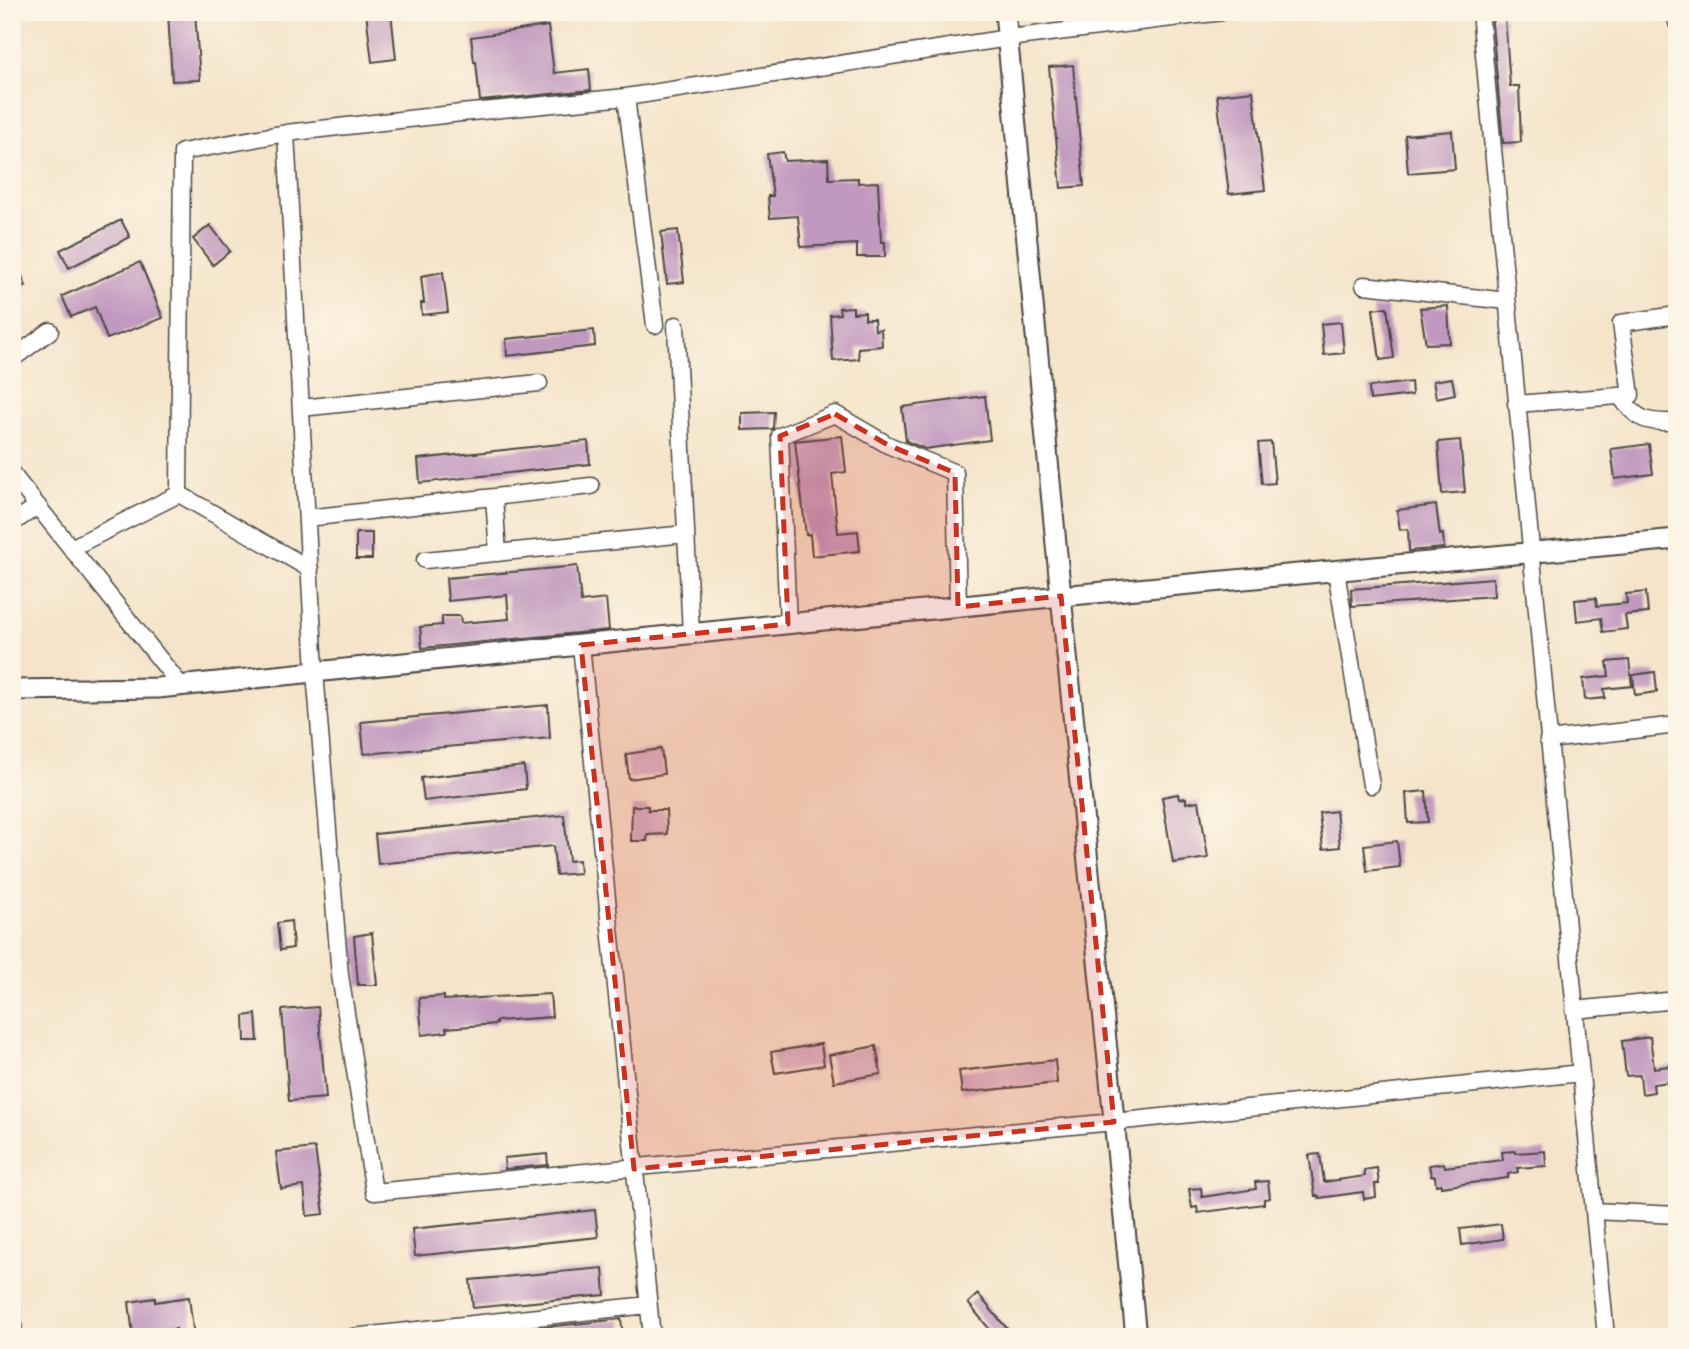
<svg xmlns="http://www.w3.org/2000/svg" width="1689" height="1349" viewBox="0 0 1689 1349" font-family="'Patrick Hand',sans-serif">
<rect width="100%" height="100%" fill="#fcf5e5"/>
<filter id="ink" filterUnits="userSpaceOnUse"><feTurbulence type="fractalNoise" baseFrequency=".0143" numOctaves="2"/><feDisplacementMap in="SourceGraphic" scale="14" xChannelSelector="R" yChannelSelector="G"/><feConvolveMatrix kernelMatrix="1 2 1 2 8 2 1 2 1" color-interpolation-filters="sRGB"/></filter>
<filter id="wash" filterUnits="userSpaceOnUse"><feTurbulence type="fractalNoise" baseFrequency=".00686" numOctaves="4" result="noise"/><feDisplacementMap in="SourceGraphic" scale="28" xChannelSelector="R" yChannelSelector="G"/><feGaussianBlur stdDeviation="1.57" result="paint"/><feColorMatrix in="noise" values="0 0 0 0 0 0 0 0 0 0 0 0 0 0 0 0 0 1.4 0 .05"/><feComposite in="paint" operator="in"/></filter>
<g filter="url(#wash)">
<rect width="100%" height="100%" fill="#f5e4ca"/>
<g id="blocks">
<path fill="#c198bf" d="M168,12h27l5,68 -28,1z
M366,12h25l5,47 -24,3z
M1494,16l11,1 5,69h9l2,56 -18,1 -11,-120z
M548,26l6,47 35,-4 2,21 -111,11 -4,-39h-2l-3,-25z
M1073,65l11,121 -23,2 -12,-121z
M1253,91l12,99 -36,4 -12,-99z
M1452,131l3,38 -47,4 -3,-38z
M783,152l2,9 43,-2 1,20 29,-1v5l20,-1 3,60h4v15h-28v-13l-56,3 -3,-31 -28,2 -2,-22h5l-6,-42z
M121,220l9,17 -61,31 -9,-18z
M210,225l20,26 -17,14 -20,-26z
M678,230l6,52 -17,2 -6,-52z
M12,253l14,33 -14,5z
M140,262l23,56 -56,21 -12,-32 -24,10 -9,-21z
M443,272l5,40 -26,3 -1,-12h3l-3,-27z
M1448,306l2,37 -24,1 -6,-36z
M853,307v6l12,-1v7h9l1,11 6,-1 1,17 -24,2 1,11 -26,2 -3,-46 10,-1 -1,-6z
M1387,307l7,51 -14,2 -7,-51z
M1341,322l3,31 -20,2 -3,-31z
M594,330l1,16 -88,10 -1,-17z
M1452,378l3,16 -19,4 -3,-17z
M1411,382l1,13 -42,5 -1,-13z
M985,396l5,44 -65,9 -19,-8 -4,-34z
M774,412l-1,17 -31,1v-17z
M842,436l4,36 -14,2 6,59 20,-2 2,20 -48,5 -2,-22 -4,1 -11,-94z
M1460,440l5,52 -23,2 -4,-52z
M588,441l2,23 -170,19 -2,-24z
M1271,442l4,41 -13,1 -4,-41z
M1649,444l4,30 -38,5 -4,-30z
M1436,505l4,30 3,-1 1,14 -35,3 -1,-22 -8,1 -3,-20z
M356,533h16v26h-16z
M577,566l4,36 25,-3 3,31 -187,18 -2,-21 22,-2v-9h18l1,7 48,-4 -2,-24 -59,6 -2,-23z
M1493,578l1,18 -142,10 -1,-17z
M1646,592l2,21 -23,2 2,14 -24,3 -2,-14 -24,3 -2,-21 21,-2 1,8 30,-3 -1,-9z
M1629,660l3,26 -28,3 1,9 -20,2 -2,-21 26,-3 -2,-14z
M1655,672l2,20 -22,3 -2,-20z
M548,705l2,33 -186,16 -3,-32z
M661,749l3,25 -35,5 -3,-25z
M524,766l2,23 -102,12 -3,-23z
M1426,791l2,31 -20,1 -2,-30z
M1178,794l1,5 7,-1v5l13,-2 9,57 -35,5 -11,-66z
M632,806h16v4h18l1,24 -20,1v6h-16z
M1336,811l4,36 -17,2 -4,-36z
M564,815l5,46 10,-1 1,13 -24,2 -3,-29 -175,18 -3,-30z
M1397,841l3,26 -33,4 -3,-26z
M291,921l2,27 -13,2 -3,-27z
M372,933l5,52h-19l-4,-49z
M550,994l2,23 -56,4v3l-50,4 1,4 -25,3 -3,-37 25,-2v4z
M318,1007l8,91 -37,3 -7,-91z
M256,1014l2,27h-13l-1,-25z
M1650,1037l4,31 23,-3v16l-24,3 1,8 -12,2 -2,-19 -14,1 -4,-35z
M821,1044l3,21 -49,8 -4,-21z
M876,1046l5,28 -47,8 -5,-27z
M1055,1060l2,23 -95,10 -3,-22z
M315,1148l9,66 -17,2 -3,-30 -23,3 -5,-37z
M1515,1151v2l30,-2 1,15 -29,2 1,4 -10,2v4l-67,9v-3l-5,1 -1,-9h-4l-2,-11 15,-2 1,4 58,-7 -1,-8z
M547,1154l1,11 -43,4 -1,-11z
M1320,1154l4,28 41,-6 -1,-6 13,-2 2,16h-4l1,13 -12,2 -1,-7 -44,6v-2h-4l-6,-41z
M1268,1181l2,17 -6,1v5l-66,9 -1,-6 -5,1 -3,-19 12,-1 1,9 54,-8 -1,-7z
M595,1210l3,27 -183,19 -3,-27z
M1501,1224l2,15 -41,6 -2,-16z
M603,1268l2,27 -132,13 -3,-28z
M978,1294l36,43h-18l-28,-34z
M189,1297l5,40h-17l-1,-8 -43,6 -4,-33 26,-4v4z
M621,1319l2,18h-95l-1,-8z"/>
</g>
</g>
<g filter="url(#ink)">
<use href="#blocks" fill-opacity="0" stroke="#494743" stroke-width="2"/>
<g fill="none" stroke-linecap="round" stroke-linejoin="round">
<defs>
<path id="minor" d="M1480,12l126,1325
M1676,12l1,11
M626,97l29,228
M286,133l29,539 25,303 34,217 740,-70 467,-49
M1364,285l143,16
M676,325l15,309
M12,359l38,-28
M1620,396c17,25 27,27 57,26
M1516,404l115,-9 -10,-72 56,-8
M301,408l238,-25
M12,474l169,212
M179,494l3,-342 104,-19 175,-20 165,-16 382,-59 214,-26
M494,497l4,56
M307,518l284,-32
M12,523l26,-17
M71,548l108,-54 131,75
M425,560l261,-26
M1336,571l35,214
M788,624l-8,-188 55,-22 53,31 67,28 3,134
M581,645l71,692
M1548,740l129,-15
M1574,1010l103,-10
M1594,1211l83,4
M12,1310l2,27
M353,1337l295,-32"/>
<path id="tertiary" d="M1005,12l56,584 75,741
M12,690l146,-2 903,-92 616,-57"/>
</defs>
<use href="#minor" stroke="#494743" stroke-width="19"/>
<use href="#tertiary" stroke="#494743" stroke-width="23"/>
<use href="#minor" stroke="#fff" stroke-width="16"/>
<use href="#tertiary" stroke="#fff" stroke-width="19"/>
</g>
</g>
<path fill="#c8321e" fill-opacity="0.2" stroke="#c8321e" stroke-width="5" stroke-dasharray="14 9" stroke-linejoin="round" d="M835,414l53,31 67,28 3,134 103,-11 53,526 -480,47 -53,-524 207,-21 -8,-188z"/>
<rect width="1689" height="1349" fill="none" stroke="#fcf5e5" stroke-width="42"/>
</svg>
